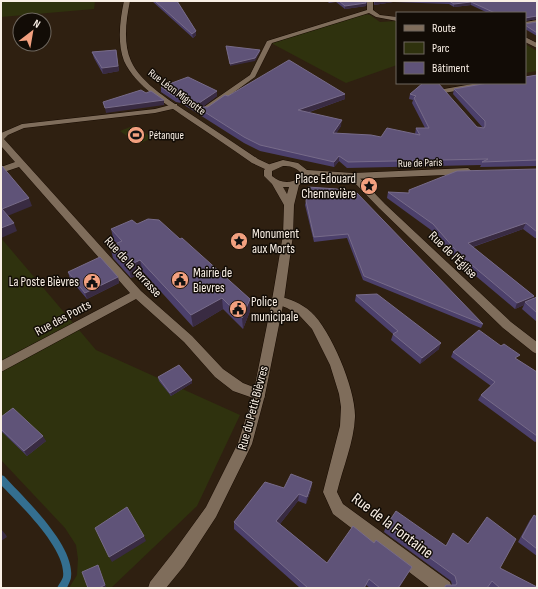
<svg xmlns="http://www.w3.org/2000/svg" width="538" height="589" viewBox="0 0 538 589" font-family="'Sofia Sans Condensed',sans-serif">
<rect width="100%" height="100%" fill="#2f2011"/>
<path fill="#2f320e" d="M1,1h94l-1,8 -93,8z
M365,14l5,1 10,7 17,-1v44l-51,18 -75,-40z
M525,44l12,7v20l-12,2z
M135,125l17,13 -14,6 -18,-13z
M1,238l95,112 144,65 -43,91 -86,82h-42l8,-13 1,-16 -2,-14 -11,-17 -64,-68z"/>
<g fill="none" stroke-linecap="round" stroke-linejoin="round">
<path fill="#346f90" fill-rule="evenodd" d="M1,475l3,1c20,22 71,69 67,101 0,3 -3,8 -4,11h-10c2,-4 5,-8 6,-11 4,-28 -44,-73 -62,-92z"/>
<defs>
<path id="minor" d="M367,1h6v9l7,5 17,2v4l-21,-4 -7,-4 -97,30 -17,34 -47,34h-6l-1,-2 49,-34 17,-34 100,-31z
M537,20v4l-12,2v-4z
M525,37l12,6v5l-12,-6z
M478,83h15l-3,2 -46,8 -4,-2 4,-2z
M174,104h3v4l-22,5 -131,15 -16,7 -4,4 137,152 51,45 31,33 20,14 21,8 1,4 -1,4 -5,1 -26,-9 -18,-14 -31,-35 -48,-43 -135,73v-11l129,-68 -111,-126 -18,6v-6l14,-5 -14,-16v-13l21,-9 133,-15z
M353,173l3,1 29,30 126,118 26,20v12l-4,-2 -30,-24 -124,-120 -29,-30 -1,-2z
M278,296c12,3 23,7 33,16 20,18 45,78 44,105 -1,25 -12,50 -18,75l6,12 107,78 2,6h-22l-97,-74 -10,-22 17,-66 1,-19 -2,-13 -9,-29 -18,-36 -13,-14 -12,-7 -13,-5 -2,-3 2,-3z"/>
<path id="tertiary" d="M283,160l15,3 9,7 46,3 115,-5 4,3 -4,3 -115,5 -45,-4 -2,6 -7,4 -5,20 -1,30 -9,65 -19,95 -13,49 -36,73 -32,49 -18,22h-18l2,-6 22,-28 34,-47 32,-64 15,-48 19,-95 11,-65 1,-30 -12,-21 -8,-8v-6l6,-6zM283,166c7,0 12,1 17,6l-1,6c-9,6 -19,5 -27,-2v-5zM283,187h6l-2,7z"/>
<path id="secondary" d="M124,1h6c-4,19 -7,42 1,60 10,23 43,42 64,56 21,14 42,28 63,42l15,7 1,2 -1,2h-6l-15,-7c-21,-15 -42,-29 -63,-43 -22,-16 -53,-33 -65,-59 -7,-18 -4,-42 0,-60z"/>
</defs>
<use href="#minor" stroke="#170a00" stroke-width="1"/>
<use href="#tertiary" stroke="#170a00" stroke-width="1"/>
<use href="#secondary" stroke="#170a00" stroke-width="1"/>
<use href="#minor" fill="#7f6d5b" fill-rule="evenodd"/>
<use href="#tertiary" fill="#7f6d5b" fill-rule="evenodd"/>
<use href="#secondary" fill="#7f6d5b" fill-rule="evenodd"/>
</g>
<path fill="#4c406b" d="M152,1h25l19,30v4l-3,3z
M327,1h40l-1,5 -21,3 -9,-7 -7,1z
M374,1h163v18l-12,2v-8h-37l-17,-8 -17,2 -5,-3 -56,-2 -19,3z
M537,22v14l-12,-7v-5z
M116,50l3,21 -16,3 -9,-16 -2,-6z
M537,75v91l-57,1 1,-2 -134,3 -8,-7 -5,6 -74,-16 -16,-8 -63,-40 -5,-1 -15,-10v-5l56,9 -15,11h6l20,-11 117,-2v5l-38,14 34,13 -5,7 45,4 34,-3 1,-6h9l-13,-25 1,-3 -4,-1 1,-5 13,-11 54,44 6,1 -30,-34 1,-5z
M537,169v69h-2l-12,-9 -50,18 61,49 -1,3 4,-2v25l-15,-13 2,-4 -9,4 -57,-48 -27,-31 -44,-32 1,-6 20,1z
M306,201l177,123 -2,4 -118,-48 -16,-42 -33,4 -9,-37z
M137,224l43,15 70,60v12l-7,18 -20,-20 -30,18 -50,-55 -12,6 -18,-20 -3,-12 7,-3 -3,-2 -3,-12z
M68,272l50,5 1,6 -32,16 -17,-20z
M356,295l83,54 -19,15 -29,-24 2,-6 -38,-33z
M501,346l16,14 20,12v69l-2,1 -57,-42 3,-5 10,-9 -40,-29 2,-5z
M158,377l34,6 -21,13 -12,-15z
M1,417l45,24 -19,15 -26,-25z
M312,482l-1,7 -5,15 -8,-3 -18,23 47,39 81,10 -9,15h-29l-4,-3 -1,3h-65l-66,-59v-7l50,-34z
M534,515l3,2v39l-19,-14 12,-22z
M386,526l59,20 55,22 37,20h-47l-2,-1 -1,1h-43l2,-3h6l-1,-4 -67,-49z"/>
<path fill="#392b42" d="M367,1l-1,5 -21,3v-3z
M382,1h11v1l-19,3 1,-3z
M471,2v3l-17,2v-3z
M537,16v3l-12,2v-3z
M196,31v4l-3,3 -1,-4z
M116,50l3,21 -16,3 -1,-6z
M260,50v2l-5,9 -25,5v-2z
M217,91v5l-17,13 -1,-6z
M345,94v5l-48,17 1,-6z
M164,100v5l-58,8 -1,-5z
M342,120l-1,6 -8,13v-6z
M339,156v5l-5,6v-5z
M29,198l3,8 -27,11 -3,-8z
M14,223l3,8 -16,7v-10z
M526,223l-3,6 -57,20 2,-6z
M140,260l3,12 -12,6 -3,-12z
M118,277l1,6 -32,16 -2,-6z
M534,296l-3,6h-6l-1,3 -9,4 2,-6z
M222,298l1,11 -30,18 -2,-12z
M250,299v12l-7,18 -1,-11z
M441,343l-2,6 -19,15 2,-6z
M192,380v3l-21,13 -1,-3z
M43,436l3,5 -19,15 -3,-5z
M312,482l-1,7 -5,15 1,-7z
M299,494l-1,7 -22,28v-8z
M1,529l5,6 1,2 -6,4z
M144,536l2,5 -34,21 -3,-5z
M98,565l1,2 7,20 -2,1h-5z
M412,567l-13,21h-1z"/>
<path fill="#5f5378" stroke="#776b89" d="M155,1h22l19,30 -4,3z
M339,1h27v2l-21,3z
M449,1h88v15l-12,2v-5h-30l-24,-11 -17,2z
M537,22v11l-12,-8v-1z
M226,46l34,4 -5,8 -25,6z
M116,50l2,16 -16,2 -10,-16z
M289,60l56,34 -47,16 44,10 -9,13 38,2 10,2 6,-9 33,7 -4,-7h13l-15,-30 2,-2 -6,-2 13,-11h15l39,44 7,1 1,-2v-5l-31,-32 34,-6h37v-6l12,-2v85l-55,2 6,-3 -140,3 -9,-6 -5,6 -74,-17 -16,-8 -63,-40h-6l-14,-10 27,-10 29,14 -18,12 2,4h7l17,-12 3,1z
M141,90l5,3 5,-2 13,9 -59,8 -2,-6z
M1,166h1l27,32 -27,11 12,14 -13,5z
M537,169v63l-11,-9 -58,20 66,53 -17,7 -57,-48 -27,-31 -45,-32 21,1v-3l48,-19z
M308,187l29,2 15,6 5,-2 126,131 -119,-48 -16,-42 -34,3 -8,-36z
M148,219l11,1 21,19 2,-1 68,61 -8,19 -20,-20 -31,17 -51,-55 -12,6 -18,-20 12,-5 -11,-12 21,-9 5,4z
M100,257l18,20 -33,16 -17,-21z
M377,294l64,49 -19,15 -29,-24 5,-3 -42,-36z
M537,297v16l-12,-11z
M479,330l22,16 3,-2 16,11 -5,3 22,14v64l-56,-41 14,-13 -42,-30z
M179,365l13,15 -22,13 -12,-16z
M13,408l30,28 -19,15 -23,-22v-12z
M291,474l21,8 -5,15 -8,-3 -23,27 51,42 26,-37 21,17 2,-3 36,27 -14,21h-18l-11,-9 -5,9h-56l-74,-66 31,-40 19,6z
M127,507l17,29 -35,21 -14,-29z
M396,511l50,35 7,-13 15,11 19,-27 29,22 -16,29 37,19v1h-37l-8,-7 -5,7h-43l2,-3h10l1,-2 -2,-7 -69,-50z
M534,515l3,2v32l-15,-12z
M98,565l7,20 -6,3h-11l-6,-16z"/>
<defs>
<symbol id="stadium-disc" viewBox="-11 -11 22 22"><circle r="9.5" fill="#f2a07f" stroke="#120c06"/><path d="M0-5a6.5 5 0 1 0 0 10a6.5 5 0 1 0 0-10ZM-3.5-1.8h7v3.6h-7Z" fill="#111"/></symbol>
<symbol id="sight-disc" viewBox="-11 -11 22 22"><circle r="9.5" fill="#f2a07f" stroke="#120c06"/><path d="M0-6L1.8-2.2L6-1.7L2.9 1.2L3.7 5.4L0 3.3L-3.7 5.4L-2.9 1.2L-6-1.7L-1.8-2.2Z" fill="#111"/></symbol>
<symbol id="civic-disc" viewBox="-11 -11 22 22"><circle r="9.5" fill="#f2a07f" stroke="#120c06"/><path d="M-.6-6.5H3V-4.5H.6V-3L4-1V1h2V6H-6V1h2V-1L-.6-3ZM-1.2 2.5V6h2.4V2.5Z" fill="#111"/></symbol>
</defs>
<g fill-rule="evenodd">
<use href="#stadium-disc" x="126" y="125" width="20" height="20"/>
<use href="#sight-disc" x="359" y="176" width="20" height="20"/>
<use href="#sight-disc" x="229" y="231" width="20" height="20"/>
<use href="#civic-disc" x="170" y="270" width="20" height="20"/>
<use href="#civic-disc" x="82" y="272" width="20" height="20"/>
<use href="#civic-disc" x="228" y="299" width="20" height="20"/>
</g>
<g text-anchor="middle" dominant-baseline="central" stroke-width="3" stroke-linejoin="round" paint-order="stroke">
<g font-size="11" fill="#f9efe5" stroke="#120c06">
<text transform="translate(177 92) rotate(37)">Rue Léon Mignotte</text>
<text transform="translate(420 163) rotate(-2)">Rue de Paris</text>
</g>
<g font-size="11" fill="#f9efe5" stroke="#120c06" text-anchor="start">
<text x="149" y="135">Pétanque</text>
</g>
<g font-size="13" fill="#f9efe5" stroke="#120c06" text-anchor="start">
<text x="356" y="179" text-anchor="end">Place Edouard<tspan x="356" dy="15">Chennevière</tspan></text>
<text x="252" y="234">Monument<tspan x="252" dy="15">aux Morts</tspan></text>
<text x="193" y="273">Mairie de<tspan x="193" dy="15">Bievres</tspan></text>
<text x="79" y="282" text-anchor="end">La Poste Bièvres</text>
<text x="251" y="302">Police<tspan x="251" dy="15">municipale</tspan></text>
</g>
<g font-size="13" fill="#f9efe5" stroke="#120c06">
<text transform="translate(453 255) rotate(44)">Rue de l'Église</text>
<text transform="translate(133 267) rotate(47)">Rue de la Terrasse</text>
<text transform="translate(63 318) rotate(-28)">Rue des Ponts</text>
<text transform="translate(253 408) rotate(-75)">Rue du Petit Bièvres</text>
</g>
<g font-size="16" fill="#f9efe5" stroke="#120c06">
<text transform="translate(392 526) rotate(37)">Rue de la Fontaine</text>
</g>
</g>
<rect width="538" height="589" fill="none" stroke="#f9efe5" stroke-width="4"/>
<rect x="396" y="12" width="130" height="72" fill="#120c06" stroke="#6e675f"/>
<rect x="404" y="25" width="20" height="6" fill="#7f6d5b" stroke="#6e675f"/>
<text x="432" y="32" font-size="12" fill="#f9efe5">Route</text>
<rect x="404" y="42" width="20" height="12" fill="#2f320e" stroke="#6e675f"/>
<text x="432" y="52" font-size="12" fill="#f9efe5">Parc</text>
<rect x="404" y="62" width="20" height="12" fill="#5f5378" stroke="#6e675f"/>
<text x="432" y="72" font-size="12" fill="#f9efe5">Bâtiment</text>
<g transform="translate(32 32) rotate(31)"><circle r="19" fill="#120c06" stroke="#6e675f"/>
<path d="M0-3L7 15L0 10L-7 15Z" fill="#f2a07f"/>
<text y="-6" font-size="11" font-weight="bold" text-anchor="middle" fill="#f9efe5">N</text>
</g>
</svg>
